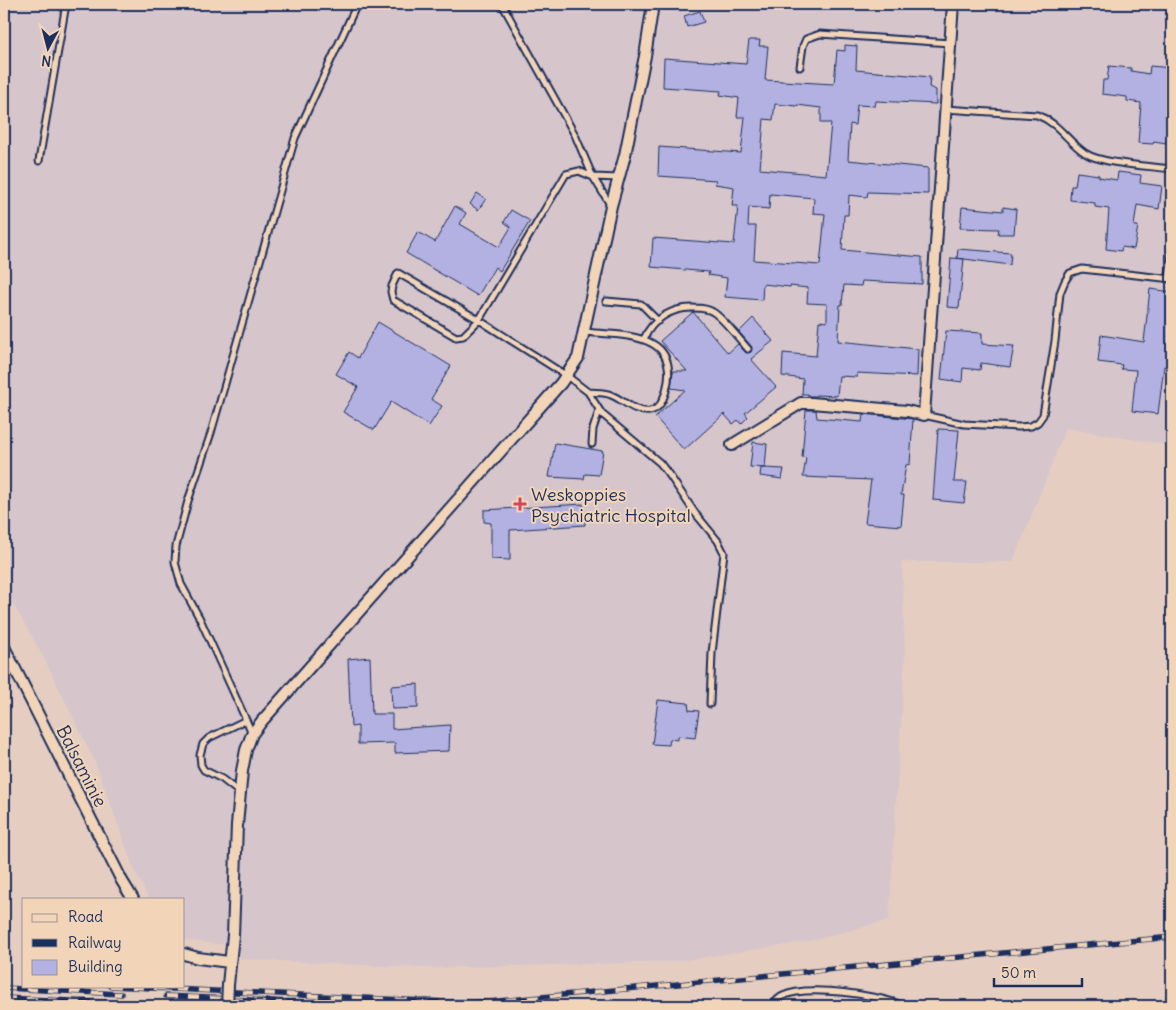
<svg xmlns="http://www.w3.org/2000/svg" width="1176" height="1010" viewBox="0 0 1176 1010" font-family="Delius,sans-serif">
<rect width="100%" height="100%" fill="#e5cec1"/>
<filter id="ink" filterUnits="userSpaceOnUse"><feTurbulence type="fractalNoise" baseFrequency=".02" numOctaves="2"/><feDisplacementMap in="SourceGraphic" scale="10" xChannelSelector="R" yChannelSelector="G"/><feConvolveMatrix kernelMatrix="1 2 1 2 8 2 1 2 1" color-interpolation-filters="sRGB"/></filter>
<g filter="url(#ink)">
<path fill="#d6c5cb" d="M4,4h1168v442l-106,-18 -53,134h-111l3,97 -16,261 -84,22 -131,20 -250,6 -184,-9v-14l-25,-1 -31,-4v-41h-35l-14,-28 -40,-109 -50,-102 -41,-72z"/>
<path fill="#b2b1e2" stroke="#1b2f5e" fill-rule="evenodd" d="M700,11l4,11 -17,5 -3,-11z
M749,40h11l-1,6h9l-3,34 69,4 3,-34 8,1v-6l12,1 -1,24 74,7 -1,10 7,3v14l-60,-3 -1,5 -18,-1 -2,20 -5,-1 -2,36 80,8v26l-60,-2 -1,5 -18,-2 -1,20h-4l-2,35 80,7v27l-60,-3 -1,5 -17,-1 -2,20h-2l-2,36 80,8 -1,27 -60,-3v4l-18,-1 -2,20 -21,-1v1h-8v-2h-6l1,-15 -21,-3 1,-23 33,3 3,-35 8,1v-18l-20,-1 1,-15 -18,-2v1l-27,-3 -1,16 -37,-3 2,-19 -19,-3 1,-3 -58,-5 2,-29 81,6 4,-38h-6l2,-19 -19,-3 1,-4 -58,-4 1,-29 82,6 4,-36h-8l2,-19 -19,-3 1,-4 -58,-4 1,-29 82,6zM775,104l22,2v-1l24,3v15h10l-5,52 -66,-6 4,-50 9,1zM770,194l44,4 -1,15 12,1 -5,51 -66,-5 2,-34h-8l1,-19 20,2z
M1109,66l22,2v3l18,3 1,-8 22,2v31h-3l-3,21 4,-1 -4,24 -12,-2 -1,3 -15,-1 3,-40 -14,-2v-4l-25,-3 1,-14h4z
M1077,172l22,3v2l18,3 1,-8 23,3 -1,8 22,3 -3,23 -22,-4 -3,21h4l-4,23 -12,-2 -1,4 -15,-2 3,-40 -14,-2v-4l-25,-3 1,-14h4z
M477,193l9,6 -8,11 -8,-6z
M455,206l11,7 -6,11 39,23 12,-20 -7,-5 7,-12 19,11 -30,50 -5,-4 -17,29 -72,-43 12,-21 17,10z
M962,207l41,4v-4l13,2 -2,25h-16l1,-5 -39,-1z
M958,249l53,4 -1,12 -53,-7z
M951,258l13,1 -5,49 -12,-1z
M1150,289l22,3v19l-3,25h2l-1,9h2v24l-8,-3 -6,48 -26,-3 4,-41 -15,-1 1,-4 -24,-3 3,-27 43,7z
M693,312l35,41 10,-9 8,9 5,-1 1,-5 -13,-15 14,-14 20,23 -22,18 25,28 -31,26 3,4 -7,7 -3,-4 -5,4 -9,-10 -40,36 -29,-33 30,-27 -14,-2 2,-17h14l-27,-30z
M378,322l73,44 -20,33 11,7 -13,20 -38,-24 -17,28 -31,-18 15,-25 -22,-13 13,-22 9,6z
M946,331l36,2v11l32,2 -4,21 -29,-4 -1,7 -17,-2 -1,14 -21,-3z
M806,410h10l1,8 45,4 1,-8 50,5 -3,45 -4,1 -5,30h3l-3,31 -36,-3 6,-43 -68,-3 3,-19 -4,-1z
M938,429l21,1 -5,52h13l-3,21 -31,-3z
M753,442l14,2 -2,24 19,1 -2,10 -22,-3 1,-8h4l-15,-1z
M555,443l48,8 -4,24 -14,-1 -1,5 -35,-2z
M583,504l2,21 -75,5v30l-19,-1v-36l-7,-1v-12z
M370,657l2,57h20v15l58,-4 -1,26 -54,2v-10l-37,1v-18l-7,1 -3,-68z
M418,684v24l-26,1 -1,-23z
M658,700l30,3 1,7 10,1 -4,27 -17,-2v4l-8,-1 -1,6 -17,-1z"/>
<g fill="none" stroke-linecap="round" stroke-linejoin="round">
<defs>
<path id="lane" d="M502,4l73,131 18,42 18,29
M800,67l3,-21 3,-7 14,-5 130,9
M945,109l92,6c22,8 30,26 48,38 16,11 66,13 87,16
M39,161l27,-157
M619,178l-26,-1 -14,-6 -13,3 -87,146 -16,16 -7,1 -63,-37 -2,-8 1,-6 6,-13 81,47 88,56 21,16 14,22 58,49 10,13 25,37 23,28 6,12 -12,100 -2,51
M1169,278l3,-26
M606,301l35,3 17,17
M584,332c39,4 98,-1 82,59 -3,9 -6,18 -16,20 -16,2 -26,-11 -39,-16 -6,-3 -16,-2 -23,-3
M644,339c8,-20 29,-32 50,-31 6,0 13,0 19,4 10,6 26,27 35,37
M924,415l40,9 55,3 12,-1 7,-4 5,-7 12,-74 5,-48 5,-12 5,-8 12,-4 90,10
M592,444l1,-15 6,-18
M252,733l-52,-114 -19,-35 -6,-22 1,-16 12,-45 23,-68 84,-295 62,-134
M240,793l-18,-14 -18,-9 -3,-5 -1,-10 3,-11 6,-6 37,-18
M772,1006c4,-5 6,-8 11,-10 23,-12 98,-1 121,10"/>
<path id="street" d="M732,445l69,-42h10l96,8 17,4 29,-411
M4,647l118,234 11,18
M184,954l14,4 31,4
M228,985l5,-50 4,-110 5,-54 4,-21 6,-16 10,-13 299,-338 17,-25 33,-152 14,-51 20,-99 8,-52"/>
</defs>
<use href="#lane" stroke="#1b2f5e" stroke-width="9"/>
<use href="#street" stroke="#1b2f5e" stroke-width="14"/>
<use href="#lane" stroke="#f2d5b9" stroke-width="5"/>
<use href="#street" stroke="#f2d5b9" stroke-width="10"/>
<defs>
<path id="rail" d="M110,986l337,16
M4,988l117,6
M166,996l209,10
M4,998l181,8
M440,1002h48l32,-3 652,-62
M517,1005l19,1
M1159,1006l13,-9"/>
</defs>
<use href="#rail" stroke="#1b2f5e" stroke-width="5.5"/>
<use href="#rail" stroke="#f2d5b9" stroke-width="4" stroke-dasharray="11" stroke-linecap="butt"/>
<defs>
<path id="street-bridge" d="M227,1006l1,-21"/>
</defs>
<use href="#street-bridge" stroke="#1b2f5e" stroke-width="14" stroke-linecap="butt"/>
<use href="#street-bridge" stroke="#f2d5b9" stroke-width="10"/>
</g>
</g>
<path fill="#d1495b" stroke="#f2d5b9" stroke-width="2" d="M517.5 496.5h5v5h5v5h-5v5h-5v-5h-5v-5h5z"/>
<g text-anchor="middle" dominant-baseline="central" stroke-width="4" stroke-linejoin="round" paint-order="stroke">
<g font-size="18" fill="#1b2f5e" stroke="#f2d5b9" text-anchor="start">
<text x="531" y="494">Weskoppies<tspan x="531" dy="21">Psychiatric Hospital</tspan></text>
</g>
<g font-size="18" fill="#1b2f5e" stroke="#f2d5b9">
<text transform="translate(82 766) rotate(63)">Balsaminie</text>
</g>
</g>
<rect width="1176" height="1010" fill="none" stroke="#f2d5b9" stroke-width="20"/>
<rect x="10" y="10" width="1156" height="990" fill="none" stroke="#1b2f5e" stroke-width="2" filter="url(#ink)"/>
<rect x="22" y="898" width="162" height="90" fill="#f2d5b9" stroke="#9c9395"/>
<rect x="32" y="914" width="25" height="8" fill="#f2d5b9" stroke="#9c9395"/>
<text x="68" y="922" font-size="15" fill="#1b2f5e">Road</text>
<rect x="32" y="939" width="25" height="8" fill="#1b2f5e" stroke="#9c9395"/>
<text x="68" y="948" font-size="15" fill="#1b2f5e">Railway</text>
<rect x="32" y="960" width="25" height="15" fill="#b2b1e2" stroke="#9c9395"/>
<text x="68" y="972" font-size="15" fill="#1b2f5e">Building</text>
<g transform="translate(48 48) rotate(187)" stroke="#f2d5b9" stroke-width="4" paint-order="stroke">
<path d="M0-4L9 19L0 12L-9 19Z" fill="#1b2f5e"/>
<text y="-8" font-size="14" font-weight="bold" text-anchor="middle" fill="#1b2f5e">N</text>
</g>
<path d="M994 978v8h88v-8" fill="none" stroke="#1b2f5e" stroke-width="2.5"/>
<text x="1001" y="978" font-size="15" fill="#1b2f5e" stroke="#f2d5b9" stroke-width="4" paint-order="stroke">50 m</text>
</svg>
